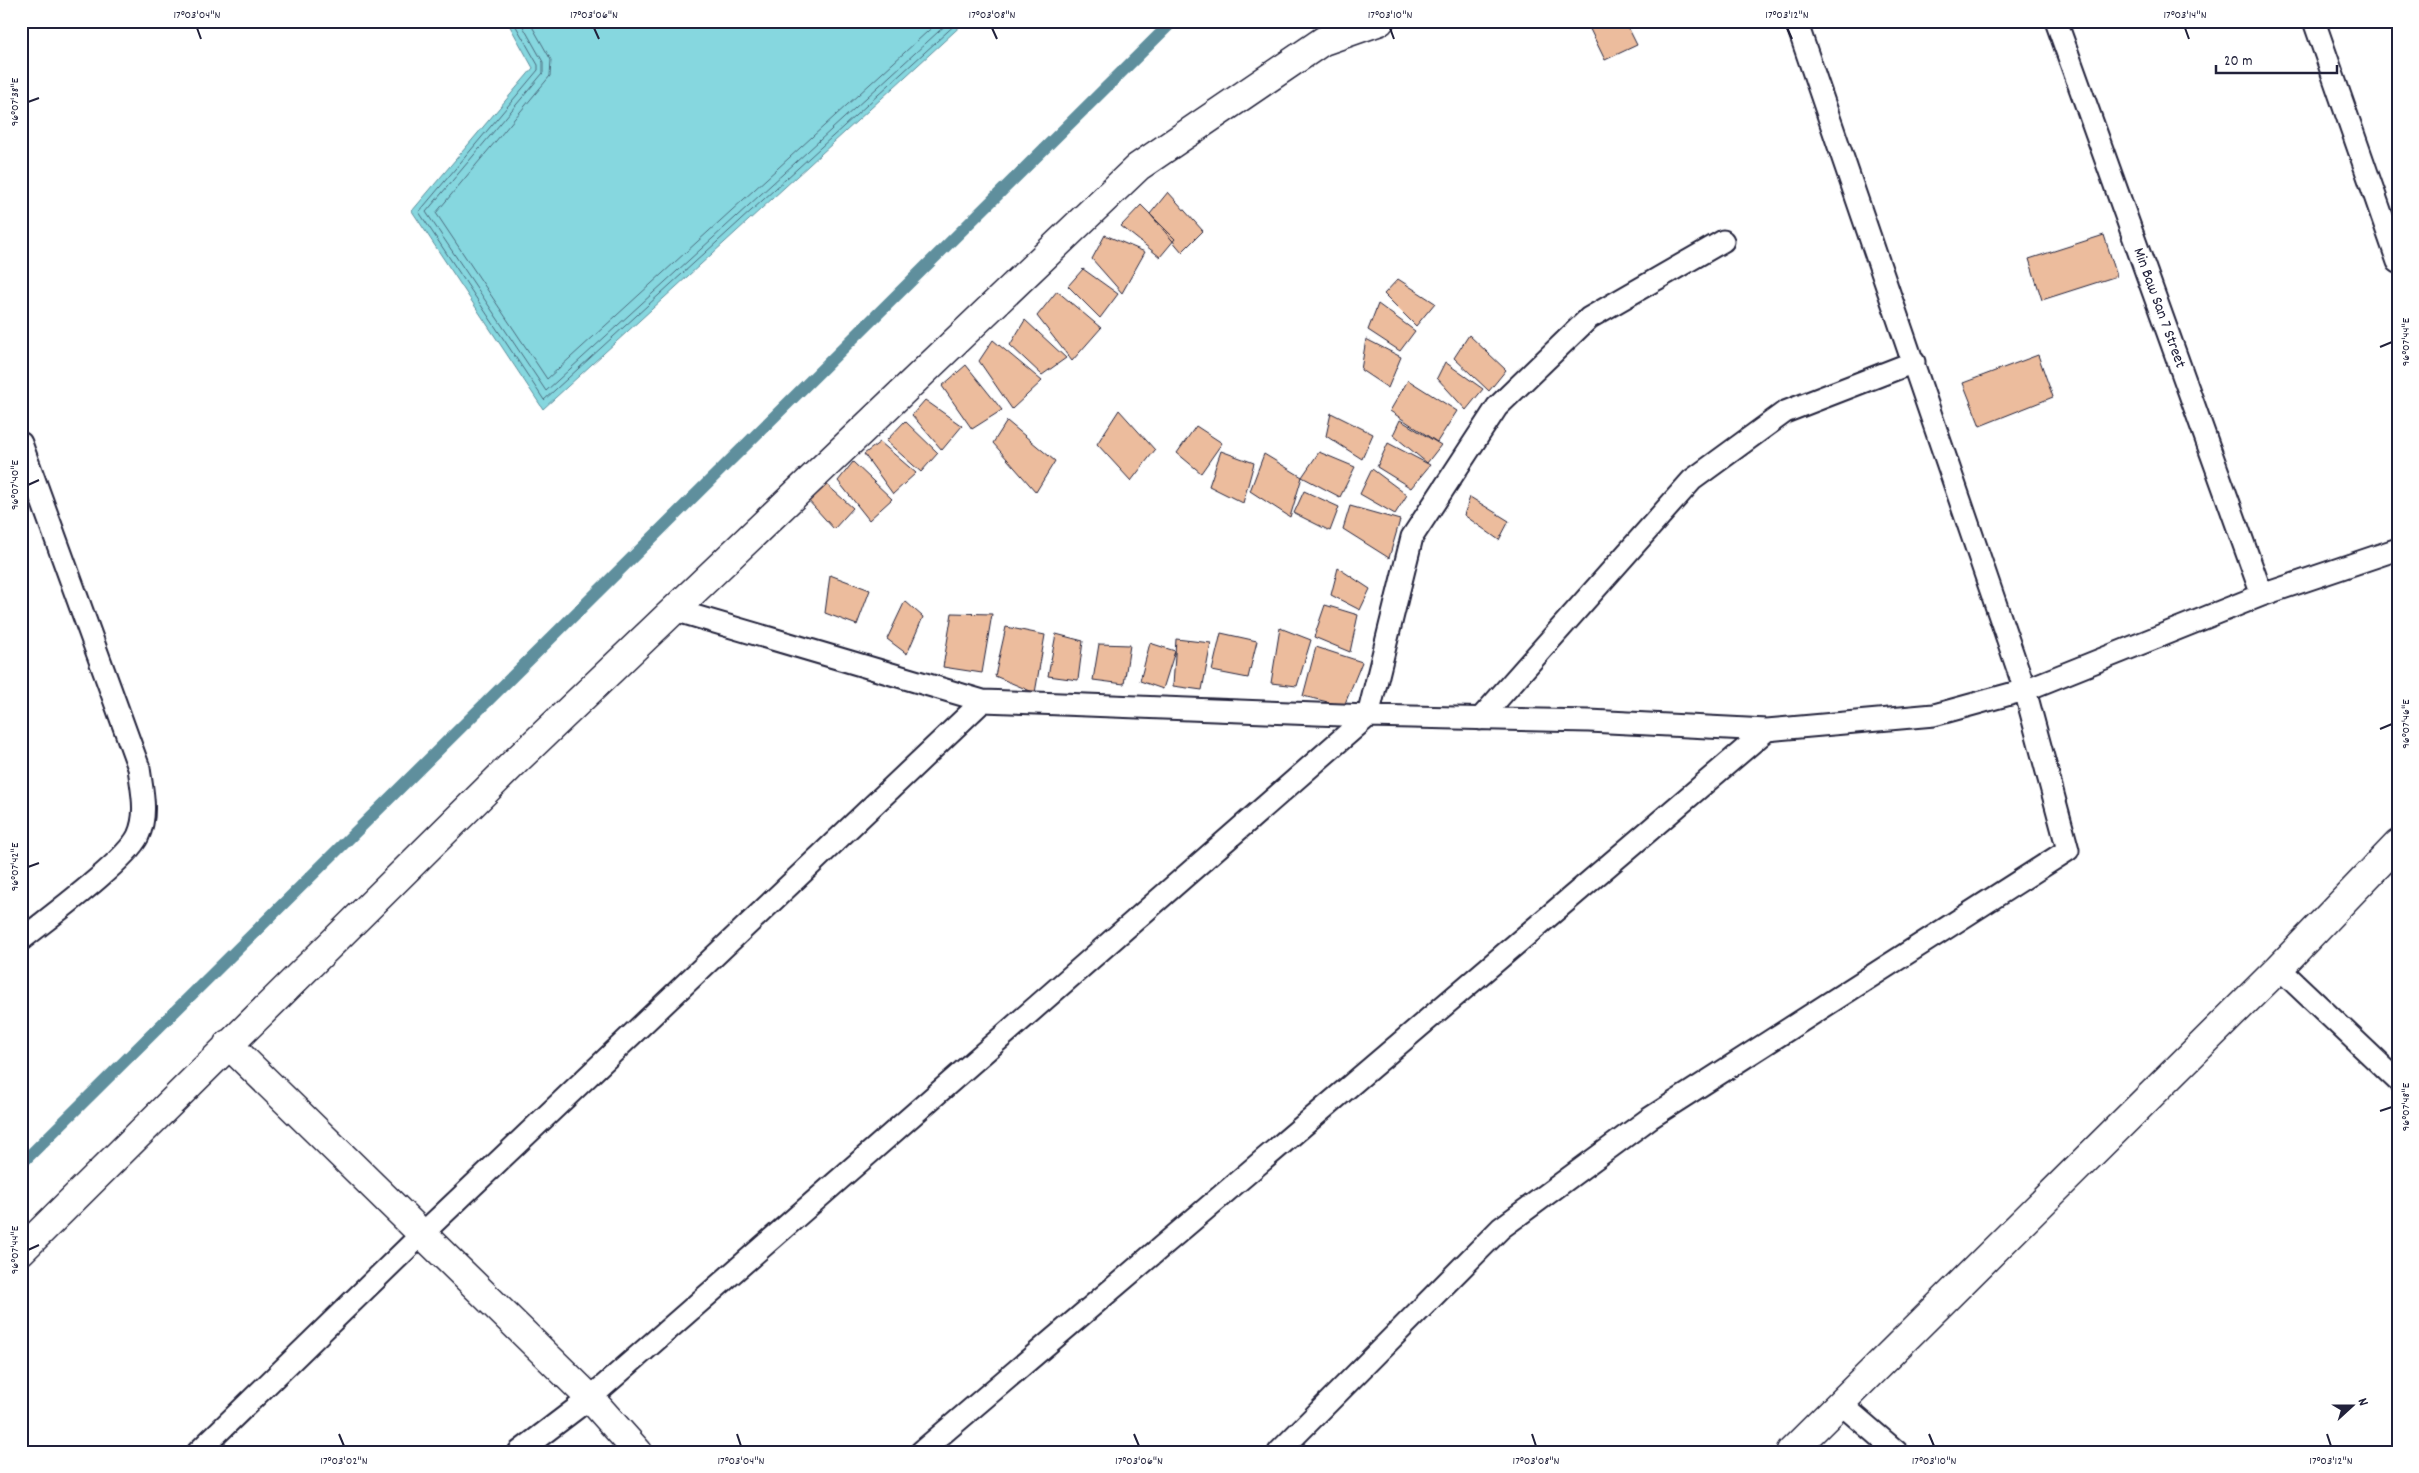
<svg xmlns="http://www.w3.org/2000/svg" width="2419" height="1473" viewBox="0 0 2419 1473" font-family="Dekko,sans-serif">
<rect width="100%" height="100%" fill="#fff"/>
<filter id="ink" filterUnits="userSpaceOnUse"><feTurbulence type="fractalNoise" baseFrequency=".02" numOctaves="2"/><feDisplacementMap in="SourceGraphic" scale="10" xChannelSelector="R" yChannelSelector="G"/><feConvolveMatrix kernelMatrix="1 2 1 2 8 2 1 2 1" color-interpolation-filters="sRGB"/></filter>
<g filter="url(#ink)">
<path fill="#86d7df" stroke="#5e8f9d" d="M507,21h459l-423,388 -131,-198 121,-143z"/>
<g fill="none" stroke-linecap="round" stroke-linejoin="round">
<path stroke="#4a6a7d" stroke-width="1" d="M513,21l25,44v5l-119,142 125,188 415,-379
M520,21l23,41v11l-117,139 120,179 404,-370
M529,21l22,39 -1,16 -114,137 111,166 392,-358"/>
<path stroke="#5e8f9d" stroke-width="12" d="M21,1164l1152,-1143"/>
</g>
<path fill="#ecbc9d" stroke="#22223b" d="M1586,21h39l12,24 -32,15z
M1168,192l35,39 -21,21 -32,-38z
M1141,205l34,34 -15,18 -39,-31z
M1105,235l40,17 -23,41 -30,-34z
M2104,235l13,41 -75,24 -13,-41z
M1083,269l35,25 -18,24 -32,-32z
M1398,279l37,24 -19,23 -32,-32z
M1057,291l44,37 -29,33 -35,-45z
M1378,304l37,27 -15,20 -32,-21z
M1025,320l41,38 -24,17 -32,-30z
M1469,335l37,35 -17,21 -35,-33z
M1366,339l35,18 -13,31 -27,-18z
M993,340l49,41 -30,28 -33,-48z
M2038,355l15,42 -73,29 -17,-43z
M1445,362l38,27 -17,21 -29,-32z
M966,365l36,45 -30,19 -30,-43z
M1408,380l49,31 -20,31 -47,-31z
M925,400l37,26 -20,24 -30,-35z
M1119,410l36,40 -24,31 -34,-37z
M1331,413l42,21 -11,25 -36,-23z
M1400,420l41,25 -14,18 -34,-28z
M905,421l33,32 -17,19 -35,-31z
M1007,421l48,40 -19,31 -43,-49z
M1196,426l26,17 -21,30 -24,-20z
M880,442l36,31 -23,21 -29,-40z
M1388,443l42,22 -19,23 -34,-21z
M1221,451l33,12 -11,40 -34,-17z
M1319,452l36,15 -15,30 -38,-20z
M1264,454l38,23 -12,40 -40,-26z
M853,462l39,37 -23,21 -31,-39z
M1372,469l35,26 -12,19 -35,-20z
M825,483l28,25 -19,21 -27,-30z
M1304,491l35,16 -9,24 -36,-18z
M1470,497l39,24 -10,19 -35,-25z
M1350,506l50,14 -11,38 -46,-29z
M1338,568l32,21 -10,21 -29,-15z
M830,575l40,15 -13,35 -32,-12z
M905,601l18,16 -16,37 -20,-15z
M1325,605l33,10 -8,37 -36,-15z
M952,613l40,1 -10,59 -39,-6z
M1006,627l39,8 -10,58 -40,-17z
M1280,628l31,12 -14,46 -26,-3z
M1221,633l36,8 -9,37 -36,-7z
M1056,634l27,7 -5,39 -30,-4z
M1176,639l35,4 -9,47 -29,-4z
M1150,643l25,8 -12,38 -23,-8z
M1099,644l31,1 -6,39 -31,-4z
M1316,647l46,15 -18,44 -41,-10z"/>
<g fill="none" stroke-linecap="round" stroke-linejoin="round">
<defs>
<path id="service" d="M2056,21l206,574
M2314,21l84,241
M21,443l118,325c3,23 9,46 -1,68 -13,26 -91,83 -117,104
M674,610l309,91 385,15 221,5 178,9 167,-15 91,-25 237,-95 136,-46
M1480,719l212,-239 93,-68 129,-50
M2279,968l119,113
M1840,1403l57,49
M198,1452l224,-218 561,-533
M519,1452l71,-54 778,-682 44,-179 85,-130 92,-89 134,-77
M921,1452l846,-722
M1279,1452l222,-224 149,-110 418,-268 -43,-160 -229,-669"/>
<path id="minor" d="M228,1044l362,354 48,54
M21,1251l497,-492 620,-592 185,-126 57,-20
M1791,1452l488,-484 119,-124"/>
</defs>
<use href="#service" stroke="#22223b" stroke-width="25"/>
<use href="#minor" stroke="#22223b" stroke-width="31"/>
<use href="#service" stroke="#fff" stroke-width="21"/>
<use href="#minor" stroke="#fff" stroke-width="28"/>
</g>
</g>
<path fill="none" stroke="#22223b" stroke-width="2" d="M197,28l4,11M594,28l5,11M992,28l5,11M1390,28l4,11M1787,28l5,11M2185,28l4,11M28,102l11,-4M2380,347l12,-5M28,485l11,-5M2380,729l12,-5M28,867l11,-4M2380,1111l12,-4M28,1250l11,-5M339,1434l5,12M737,1434l4,12M1134,1434l5,12M1532,1434l4,12M1929,1434l5,12M2327,1434l4,12"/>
<g text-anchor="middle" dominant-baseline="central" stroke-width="5" stroke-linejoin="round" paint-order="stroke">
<g font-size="16" fill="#22223b" stroke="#fff">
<text transform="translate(2159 308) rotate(70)">Min Baw San 7 Street</text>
</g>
</g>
<rect width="2419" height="1473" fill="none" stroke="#fff" stroke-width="55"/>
<g transform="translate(2352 1406) rotate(69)" stroke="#ffffff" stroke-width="4" paint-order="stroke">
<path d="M0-4L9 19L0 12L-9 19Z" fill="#22223b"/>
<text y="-8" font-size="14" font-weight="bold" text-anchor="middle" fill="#22223b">N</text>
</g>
<path d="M2216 65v8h121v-8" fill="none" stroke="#22223b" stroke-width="2.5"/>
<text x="2224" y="65" font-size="15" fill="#22223b" stroke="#ffffff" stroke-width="4" paint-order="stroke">20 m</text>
<rect x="28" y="28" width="2364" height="1418" fill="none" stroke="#22223b" stroke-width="2"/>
<g font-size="12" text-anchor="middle" fill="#22223b">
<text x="197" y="18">17°03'04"N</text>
<text x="594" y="18">17°03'06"N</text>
<text x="992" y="18">17°03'08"N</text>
<text x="1390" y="18">17°03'10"N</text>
<text x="1787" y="18">17°03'12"N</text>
<text x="2185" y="18">17°03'14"N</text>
<text transform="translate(14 102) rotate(-90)" y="4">96°07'38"E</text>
<text transform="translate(2405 342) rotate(-90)" y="4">96°07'44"E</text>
<text transform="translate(14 485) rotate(-90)" y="4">96°07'40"E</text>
<text transform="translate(2405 724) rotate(-90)" y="4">96°07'46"E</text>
<text transform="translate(14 867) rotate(-90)" y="4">96°07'42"E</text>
<text transform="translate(2405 1107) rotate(-90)" y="4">96°07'48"E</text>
<text transform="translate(14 1250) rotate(-90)" y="4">96°07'44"E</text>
<text x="344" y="1464">17°03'02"N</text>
<text x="741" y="1464">17°03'04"N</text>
<text x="1139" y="1464">17°03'06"N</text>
<text x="1536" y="1464">17°03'08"N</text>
<text x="1934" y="1464">17°03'10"N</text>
<text x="2331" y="1464">17°03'12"N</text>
</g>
</svg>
